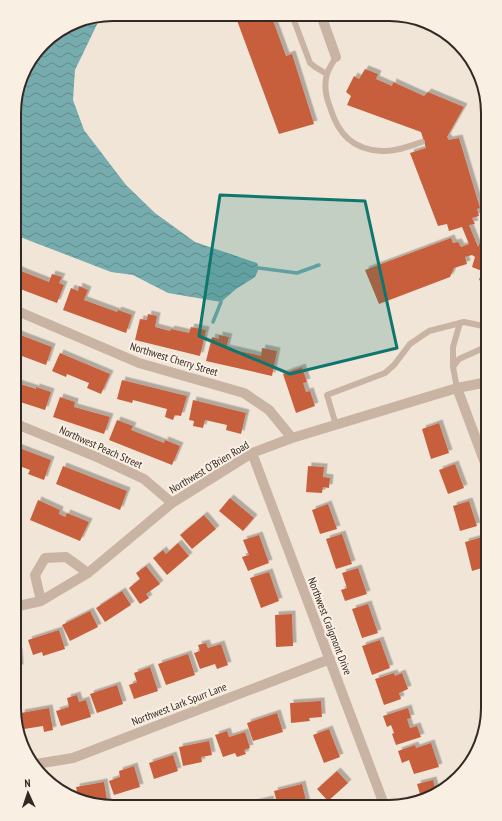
<svg xmlns="http://www.w3.org/2000/svg" width="502" height="821" viewBox="0 0 502 821" font-family="'PT Sans Narrow',sans-serif">
<defs>
<pattern id="water-waves" width="16" height="10" patternUnits="userSpaceOnUse"><rect width="16" height="10" fill="#76acae"/><path d="M0 5q4-4 8 0t8 0" fill="none" stroke="#628c8d"/></pattern>
<filter id="shadow"><feDropShadow dx="3.5" dy="-3.5" stdDeviation="0" flood-color="#0004"/></filter>
</defs>
<rect width="100%" height="100%" fill="#f1e5d7"/>
<path fill="url(#water-waves)" d="M101,16l-26,54 -2,30 11,30 42,55 29,28 40,29 62,21 2,5 -4,9 -19,12 -15,13 -53,-9 -35,-18 -22,-3 -96,-37v-135l9,-31 24,-30 27,-18z"/>
<g fill="none" stroke-linecap="round" stroke-linejoin="round">
<path stroke="#76acae" stroke-width="3.5" d="M259,268l38,5 22,-8
M213,322l8,-20"/>
</g>
<path fill="#c75f3e" filter="url(#shadow)" d="M235,15h36l15,41 6,-2 22,70 -35,10z
M365,69l13,5 -2,5 16,7 1,-4 31,14 4,-4 36,15 -17,30 2,3 10,-2 21,70 -3,1 2,7 -7,2 3,6 -6,1 9,22 7,-15 3,1v52l-9,-5 3,-9 -10,-4 3,-10 -3,-2 -7,2 2,7 -13,4 -4,9 -71,27 -14,-34 86,-32 2,5 5,-1 3,5 8,-3 -7,-17 -13,4 -2,-7 -9,2 -28,-73 16,-5 -5,-16 -74,-27 4,-9 -5,-4 8,-16 5,3z
M15,263l3,1 -2,5 33,13 3,-8 10,3 -3,6 5,2 -7,18 -42,-16z
M79,286l9,4 -4,10 33,12 1,-2 14,5 -6,18 -63,-23 8,-22 7,3z
M488,304v16l-5,-2z
M148,314l9,2 -2,11 15,4 1,-2 18,4 2,-6 15,3 -6,26 -65,-16 5,-21 7,1z
M15,333l37,14 -6,18 -32,-12z
M219,335l10,2 -3,11 35,8 1,-8 15,3 -5,25 -66,-15 6,-24 7,2z
M60,353l50,21 -9,20 -14,-6 2,-5 -22,-9 -1,3 -14,-6z
M302,367l5,15 -4,1 3,9 4,-1 5,15 -19,7 -13,-39z
M122,380l65,16 -6,20 -6,-1 -2,5 -8,-3 2,-8 -34,-9 -1,3 -15,-4z
M14,382l22,7v-2l15,5 -6,18 -31,-10z
M60,397l15,5 -1,5 36,10 -6,17 -51,-17z
M193,400l53,13 -5,21 -15,-4 1,-5 -22,-5 -2,8 -10,-2 1,-5 -5,-1z
M117,420l16,6 -2,4 33,13 1,-3 15,6 -8,19 -63,-25z
M439,423l10,30 -18,6 -9,-30z
M14,446l37,14 -7,20 -16,-6 2,-4 -16,-6z
M455,464l9,24 -16,6 -9,-24z
M63,466l64,25 -7,19 -64,-26z
M308,466l16,1 -1,10 7,1 -1,10 -6,-1 -1,6 -16,-1z
M230,498l24,20 -11,13 -24,-20z
M38,500l22,10 -1,4 6,3 2,-4 22,9 -9,19 -50,-21z
M469,501l8,25 -17,5 -7,-25z
M328,504l9,25 -17,5 -8,-24z
M204,515l12,14 -24,20 -12,-14z
M342,534l10,30 -16,5 -10,-30z
M259,535l10,28 -21,8 -6,-14 7,-2 -6,-15z
M483,537l5,16v13l-16,5 -7,-29z
M178,543l11,13 -22,19 -14,-17 10,-8 3,4z
M146,566l14,18 -14,10 3,4 -9,6 -11,-16 11,-9 -4,-6z
M358,568l9,26 -22,7 -4,-11 6,-2 -5,-15z
M269,572l10,29 -18,7 -11,-30z
M488,578v21l-7,-19z
M122,591l9,14 -26,17 -9,-14z
M368,604l10,29 -16,5 -10,-29z
M90,611l8,16 -28,14 -8,-16z
M292,614l1,32 -17,1 -1,-32z
M59,630l6,19 -22,7 -1,-4 -9,3 -5,-15z
M380,640l10,28 -18,7 -10,-29z
M206,643l2,5 13,-4 7,21 -11,4 -2,-5 -15,5 -6,-16 6,-2 -2,-6z
M14,652h5l1,16h-6z
M188,654l7,21 -29,10 -8,-21z
M150,667l8,24 -24,8 -5,-14 8,-3 -3,-9z
M394,673l1,3 7,-3 6,16 -9,4 2,6 -17,6 -9,-26z
M117,685l6,19 -26,9 -7,-19z
M77,695l2,7 7,-2 5,17 -30,9 -5,-15 13,-4 -2,-9z
M321,701l1,16 -13,1 1,3 -19,2 -1,-20z
M49,708l4,22 -9,2 -1,-6 -19,3 -3,-16z
M408,708l3,10 -4,1 3,9 7,-2 4,11 -25,8 -4,-11 2,-1 -3,-8 -4,2 -4,-11z
M277,713l6,19 -30,9 -6,-18z
M329,729l11,28 -16,6 -11,-28z
M227,731l2,6 16,-5 5,16 -6,2 2,4 -9,3 -2,-4 -12,4 -8,-22z
M209,741l3,14 -11,2 1,5 -19,4 -4,-19z
M431,743l8,24 -25,7 -5,-14 -7,3 -4,-12 17,-6 1,3z
M173,755l5,16 -24,8 -5,-16z
M134,766l6,21 -26,8 -5,-14 11,-4 -1,-6z
M337,771l11,12 -20,18 -11,-12z
M433,780l3,12 -9,8 -5,1 -5,-17z
M104,782l4,24h-8l-10,-4v-2h-4l-8,-3 -2,-10z
M302,784l5,21 -11,2 -1,-4 -17,4 -4,-16z
M270,799l2,8h-31v-1z"/>
<g fill="none" stroke-linecap="round" stroke-linejoin="round">
<path stroke="#c9b4a3" stroke-width="6" d="M292,15l18,48 5,4 12,7
M336,57c-3,5 -7,11 -9,17 -3,10 -1,23 3,33 8,27 23,43 52,44 13,1 27,-5 40,-9
M453,367l6,-8 29,-13
M457,388l-4,-21v-20l7,-24
M336,425l-9,-30 58,-22 9,-8 16,-21 19,-13 35,-9 24,5"/>
<path stroke="#c9b4a3" stroke-width="10" d="M321,15l15,42
M15,310l124,53 105,30 25,17 23,28
M457,388l31,83
M14,423l85,35 45,21 28,24
M252,453l133,354
M41,601l-6,-26 10,-17 21,-1 22,16
M14,607l27,-6 47,-28 84,-70 80,-50 40,-15 165,-50 31,-6
M36,764l37,-6 257,-99"/>
</g>
<path fill="#0f766e" fill-opacity="0.2" stroke="#0f766e" stroke-width="3" stroke-linejoin="round" d="M220,195l145,6 32,147 -107,26 -91,-38z"/>
<g text-anchor="middle" dominant-baseline="central" stroke-width="4" stroke-linejoin="round" paint-order="stroke">
<g font-size="11" fill="#342a25" stroke="#f9efe3">
<text transform="translate(174 359) rotate(17)">Northwest Cherry Street</text>
<text transform="translate(101 447) rotate(24)">Northwest Peach Street</text>
<text transform="translate(209 467) rotate(-31)">Northwest O'Brien Road</text>
<text transform="translate(330 626) rotate(69)">Northwest Craigmont Drive</text>
<text transform="translate(179 704) rotate(-21)">Northwest Lark Spurr Lane</text>
</g>
</g>
<path d="M0 0H502V821H0ZM113 21H389A92 92 0 0 1 481 113V708A92 92 0 0 1 389 800H113A92 92 0 0 1 21 708V113A92 92 0 0 1 113 21Z" fill="#f9efe3" fill-rule="evenodd"/>
<path fill="none" stroke="#342a25" stroke-width="2" d="M113 21H389A92 92 0 0 1 481 113V708A92 92 0 0 1 389 800H113A92 92 0 0 1 21 708V113A92 92 0 0 1 113 21Z"/>
<g transform="translate(28 793) rotate(357)" stroke="#f9efe3" stroke-width="3" paint-order="stroke">
<path d="M0-3L7 15L0 10L-7 15Z" fill="#342a25"/>
<text y="-6" font-size="11" font-weight="bold" text-anchor="middle" fill="#342a25">N</text>
</g>
</svg>
